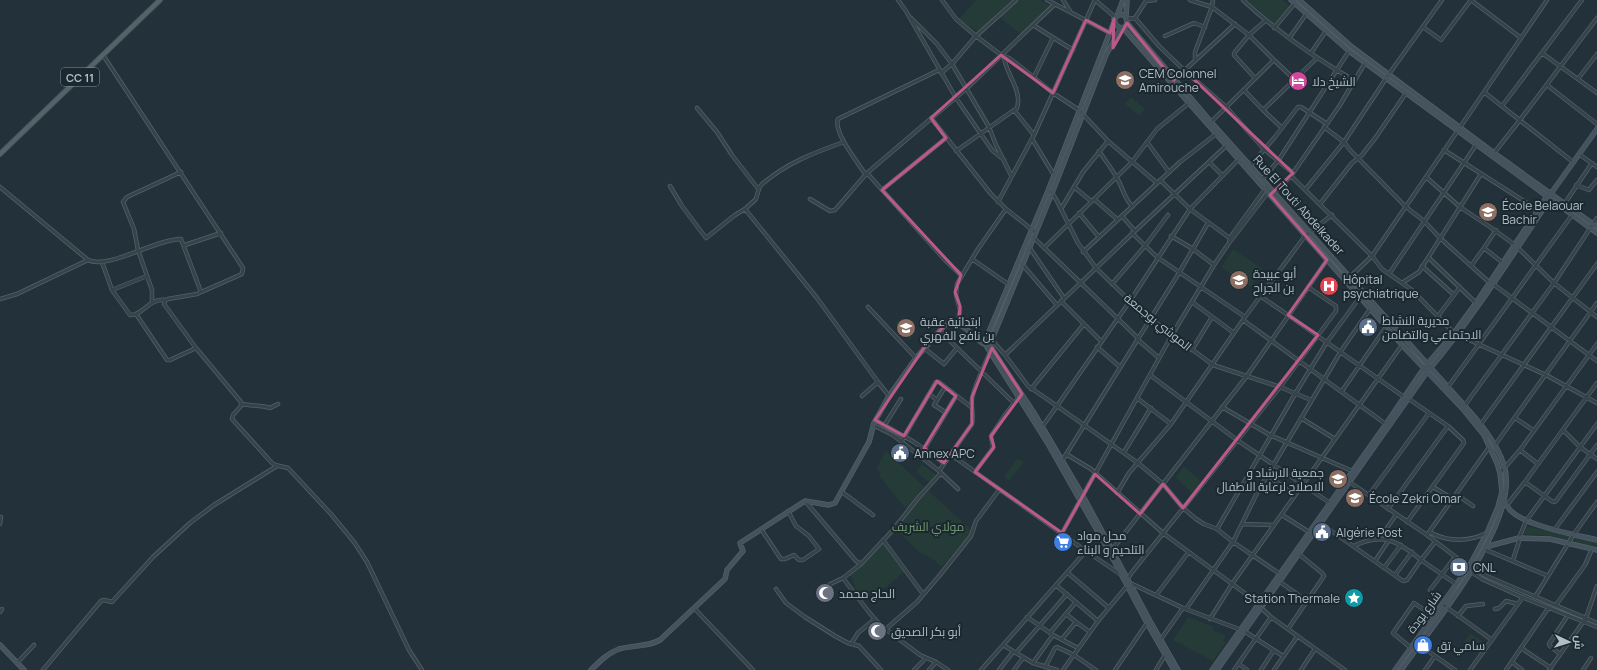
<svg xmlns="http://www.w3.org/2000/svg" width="1597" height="670" viewBox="0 0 1597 670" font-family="Manrope,Cairo,sans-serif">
<rect width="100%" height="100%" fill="#23313a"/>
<path fill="#243b38" d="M976,0h38l-36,32 -19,-13z
M1019,0h21l11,6 -30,28 -22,-17z
M1247,0h35l8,6 -16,18z
M1131,97l14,12 -6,7 -14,-12z
M1233,249l30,20 -12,18 -30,-20z
M903,316l14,15 -7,9 -15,-16z
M886,451l85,79 -1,5 -28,32 -9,-8 -14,-7 -22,-22v-3l14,-22 -5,4 -27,-33 2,-2 -5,-6z
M1018,458l6,4 -15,19 -5,-4z
M922,464l14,11 -6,8 -14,-11z
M1184,466l17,15 -9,13 -16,-17z
M1526,526l44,10 -2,5 -15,-5 -30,-2z
M1576,537l21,6v5l-23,-6z
M883,543l2,1 19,28 -19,16h-3l-17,11 -8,-7 -7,-18z
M1188,617l26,10 -1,3 13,6 -3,5 3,1 -13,19 -40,-21z
M1470,633l16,11 -7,10 -16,-11z"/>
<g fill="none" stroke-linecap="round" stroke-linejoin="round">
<defs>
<path id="street" d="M898,0l8,11 50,87 36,52 12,10
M1016,0l-40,36 25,19 8,3 8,6 36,29 26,17 29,31 49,42
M1047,0l63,33
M1063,0l7,11
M1095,0l20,17
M1190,0l22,7 37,28 -14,17 -1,3 21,23
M1243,0c33,31 72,58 112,81
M1471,0l50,38
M911,18l26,26 15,20 37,63 7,18 15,30
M1135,18l24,28 25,24 42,37 39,43 28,23
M1127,19l8,-1 11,-17 9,-1
M1033,25l40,25
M1423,27l18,13 30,-40
M1274,28l21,-25
M1165,36l29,-13 11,4
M1290,37l17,-24
M1311,53l15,-22
M1542,53l55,40
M103,55l140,213 -1,6 -45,20 -29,5 -3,2 -1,3 32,44 45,54v4l-8,9 -1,4 40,44 3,2 13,3 43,46 23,28 13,20 42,88 13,20
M1274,60l21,20
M1195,61v-9l17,-45 1,-7
M941,73l11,-9 24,-28 -20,-17 -14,-19
M1034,77l19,-39
M1578,79l19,-25
M1174,80l61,-56
M1547,85l50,39
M1244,90l19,20
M1484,92l89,70
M1502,106l80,-106
M697,108l20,24 15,23 27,35
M1014,110l20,25
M931,118l60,76 15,15 29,23
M1211,122l63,-62 -25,-25 16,-14
M1324,127l20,15 6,8 56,57 18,14 16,17 50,45
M1282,128l-19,-18 54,-52
M1032,139l22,36
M844,142c-31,11 -57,21 -82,42l-3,4 -3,11 -11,10 72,89 61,84 11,14
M1147,142l22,30
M1444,150l94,60
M956,151l61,-43c6,-18 -13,-37 -13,-52
M1099,151c6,9 13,18 18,27 6,10 7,20 15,28
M1494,153l26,-33 77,-102
M1579,154l18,13
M1209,162l13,13
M1250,166l25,-29 23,-30h3l26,17
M867,173l78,87 16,15
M1293,173l47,-68 25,-42
M866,175c-8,-12 -33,-43 -28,-56l101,-49
M1426,177l34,30 30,20 25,18 39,38 43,34
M1262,179l16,-18 71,-110
M1160,180l30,29 41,30
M1268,185l-34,47 -4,6 -1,5 40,-52
M1576,185l13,5 8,-10
M670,186l12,20 24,32 29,-23 10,-6
M0,187l88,73c20,10 68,-21 93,-21l20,53
M1074,187l17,14
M882,190l64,-52
M1305,190l39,-48 45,-68 53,-74
M1048,191l4,2 5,8 21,42 18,25 34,33 21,18 62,46 67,22 31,13
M1275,192l16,-16 81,80 10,13 30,21 42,43 92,42 51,28
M810,199l20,12 5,-1 32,-37 100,-85 88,-84
M1094,199l24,21
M998,202l36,-67 61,-135
M1565,203l27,-40
M1320,204l32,-41 10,-8 14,-18 30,-44
M1061,209l22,-37 25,-31
M1079,213l20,24
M1122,216l13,15
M1132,233l25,24 88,60
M1171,236l22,13 21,16
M1033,237l105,101
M185,245l36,-12
M1029,247l35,51
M1044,248l88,-86 25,-33 32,-26
M1484,248l12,-18
M1083,252l97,-90 36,-28
M1429,258l47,45
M972,259l36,25
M102,262l10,28 18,25c13,1 18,-17 36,-15
M1022,264l35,41
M1422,266l32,29
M1471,266l13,-18 19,15
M1389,274l87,-129
M1350,277l22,-21 175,-256
M1402,283l17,-11 62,-98
M1112,284l33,-38 23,-31
M1493,284l104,77
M112,290l35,-14
M1260,296l28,19 116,82
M0,299l17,-5 71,-34
M1061,301l40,40
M152,302v-12l-14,-40 -4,-21 -11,-27 4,-5 54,-25
M1192,302l42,31
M868,307l48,51
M136,314l31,46h3l26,-12
M1438,316l22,-29
M1243,320l144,105
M958,323l2,-13 -4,-15 1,-11 21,-35 28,-40
M940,330l11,12 63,61
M991,339l14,16 23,31 29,20 73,-105 60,-92 49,-50
M1137,339l22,19
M1097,347l23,20
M924,348l20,16 13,-16
M1192,350l20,-33
M1005,355l130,-124 91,-85
M1150,375l87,65 93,63
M945,387l-11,18 11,7
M1448,387l124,-172
M1031,389l53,-65
M1342,391l44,-64
M929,394l8,6
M862,396l16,-14
M1137,398l34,26
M242,404c9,2 20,1 28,4l8,-4
M1465,405l89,-122 43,-65
M1222,407l48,28 82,36
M1301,418l34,21
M1515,418l18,12
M875,420l39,22 30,21
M1481,424l116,-160
M873,425l20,10 46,36 19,18
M884,426l17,-27
M1042,427l15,-21 81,57 25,21 20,24 13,11 8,5 13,5 16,13 47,32
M1563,430l17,17 17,12
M901,442l35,-60h3l32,25
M1495,445l102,-142
M1520,450l18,14
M1124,452l27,-44
M950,454l136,97 34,23
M1066,454l25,15 72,64 95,70 3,5 10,9 74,53
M920,456l36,-60
M1062,461l117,-188 29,-50
M939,471l33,-47c2,-9 -1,-16 0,-25 3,-16 12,-32 18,-47
M975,472l18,-24 -2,-12 14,-21 14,-18
M1500,473l20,-23 77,-106
M1267,475l28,20
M1348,481l79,54 39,30h4l14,10 113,48
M1525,482l28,20 3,-1 41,-56
M1433,487l20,12
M842,492l31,23
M1117,493l12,-20 42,-49 74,-107 60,-81 27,-21
M1456,494l17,12
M1369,495l60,-82
M805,501l51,60 5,3
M1507,505l18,-23 72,-99
M1388,509l60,-83
M1282,515l27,17
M1407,522l57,-79 -1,-3 -15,-14 -39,-27
M1320,523l83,58 4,-1 14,-20 35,24
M0,524l1,-7
M1242,524l32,1
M761,529l20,30h4l9,-4 5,5h4l16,-11 -10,-13 -13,-10 -8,-15
M1217,529l78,-135 32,-52 33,-45
M1555,529l42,-57
M1429,532c19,10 39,10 58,1
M1062,533l110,-198 42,-70 15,-22
M1427,535l63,-89
M1519,538l7,-17 71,-97
M1379,539l17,-24
M883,540l40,54
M1354,546c28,-14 44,-5 67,14l14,-18
M1484,549l64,27
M1111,551l135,-174 81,-117
M1513,560l7,-22
M1375,561l14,-21
M1384,568l17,-23
M1470,571l12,8 40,18 75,30
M1068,573l41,35
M1395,575l17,-23
M843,578l25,33 12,14 40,30 16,7 12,8
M1280,582l27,19
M1130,583l53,25 61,23 39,25
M1057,586l41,35
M822,588l21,-10 18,-14 31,-33 27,-34 22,-24
M776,589l10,14 19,14 30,19 13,7 11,3 22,24
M1430,590l25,-33
M1157,594l31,-41
M1535,597l39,-63 23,-32
M1442,604l50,36
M1556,605l29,-40 7,-16
M694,608l59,62
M1186,609l47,-67 24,-49 17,-29 67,-113 29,-42
M1495,609l4,-1 7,-7 12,3
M0,612l2,-3
M1458,616l8,-10 17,-2
M1027,617l26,18 25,13
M1210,619l22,-35 170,-239
M1076,622l14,10
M886,629l31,-27 23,-27 31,-39 5,-15 23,-31
M1288,629l36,-53 -2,-3 -23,-19
M1050,633l26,-31
M1062,639l14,-17 -10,-8
M1161,639l22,-31
M851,644l7,-11 17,-14
M1418,644l37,26
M1003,645l30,18 24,7
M1411,648l-18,-15 21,-30 19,13
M1521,648l30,20
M1016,653l51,-59
M1560,654l-10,-8 -1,-2 19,-29
M1512,662l10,8
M17,663l17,-18
M1033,663l20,-28
M1239,664l8,6
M1045,667l10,-19 2,-1 17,8 22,15
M43,670l58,-69 3,-1 8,2 41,-45 37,-34 24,-18 63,-39
M914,670l12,-12
M929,670l7,-8
M981,670l105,-119
M999,670l14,-18
M1014,670l9,-12
M1063,670l35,-49 29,-35 1,-8 5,-7 147,-184 56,-76v-5l-28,-19
M1115,670l32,-47
M1156,670l9,-15
M1234,670l37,-53
M1261,670l13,-20
M1274,670l23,-33
M1301,670l14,-21
M1425,670l10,-14
M1470,670l53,-73
M1506,670l43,-63
M1549,670l37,-52 11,-32
M1583,670l8,-12"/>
<path id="secondary" d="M1291,0l58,51 248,182
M1299,0l53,47 142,106 103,74
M1117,16l6,-16
M1126,17l1,-17
M1127,23l84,99 261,292c13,15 28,34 33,55 13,56 -72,156 -104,201
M1123,28l279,317 61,64 21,26 13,28 3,10 2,19 -4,15 -11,26 -17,32 -75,105
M986,341l2,-7 60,-143 66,-169
M990,344l62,-151 54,-138 15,-27 4,-1 2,-4 -1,-6 -5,-3 -4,2 -3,3 2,6 5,3
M990,346l44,67 49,83 67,125 28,49
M987,347l60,95 63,111 37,70 27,47
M1504,504l3,1c6,19 70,30 90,35
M1485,547l34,-9 31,1 47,11
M0,645l24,25
M591,670c8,-8 17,-17 28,-21 14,-4 29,-2 41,-9l65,-61 2,-9 16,-19 -3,-8 65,-42 24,4 6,-2 34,-61 5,-19 15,-27 27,-38 29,-33c15,-10 27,13 39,19
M1212,670l174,-246 38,-56 30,-35 22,-30 74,-111h2l45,-63
M1217,670l210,-298c46,-54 84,-115 123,-173l3,-4 -1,-3"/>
<path id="primary" d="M0,154l160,-154"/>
</defs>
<use href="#street" stroke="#546168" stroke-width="4.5"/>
<use href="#secondary" stroke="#546168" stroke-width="5.5"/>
<use href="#primary" stroke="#3f4c53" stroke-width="6"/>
<use href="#street" stroke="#36434a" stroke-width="3"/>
<use href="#secondary" stroke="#44535d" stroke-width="4"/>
<use href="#primary" stroke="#54626a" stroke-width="4.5"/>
</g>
<path fill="none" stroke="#bb5a86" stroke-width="3" stroke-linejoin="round" d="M1114,19l-1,29 14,-25 47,57 10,-10 109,103 -23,22 57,65 -39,55 30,20 -135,173 -20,-24 -23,30 -45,-40 -33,59 -87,-61 19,-25 -3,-11 31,-42 -30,-46 -20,49v27l-28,39 -20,-15 32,-52 -19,-15 -33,55 -29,-16 49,-72 21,-23 14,-4 1,-15 -5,-14 6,-17 -79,-85 64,-52 -15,-20 70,-63 52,38 33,-73 24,13z"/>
<defs>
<symbol id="school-disc" viewBox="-11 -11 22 22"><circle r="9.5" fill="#8d6e63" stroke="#1b282f"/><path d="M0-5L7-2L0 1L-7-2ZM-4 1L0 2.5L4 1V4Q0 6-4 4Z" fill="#fff"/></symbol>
<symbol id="hotel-disc" viewBox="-11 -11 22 22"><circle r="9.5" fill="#d1479c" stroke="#1b282f"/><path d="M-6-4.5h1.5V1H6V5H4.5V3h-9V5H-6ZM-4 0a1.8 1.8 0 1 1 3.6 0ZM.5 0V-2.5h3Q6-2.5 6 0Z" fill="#fff"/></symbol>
<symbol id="hospital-disc" viewBox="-11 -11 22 22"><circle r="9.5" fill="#e0444e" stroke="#1b282f"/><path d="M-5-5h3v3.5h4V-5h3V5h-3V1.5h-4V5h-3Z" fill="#fff"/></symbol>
<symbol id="civic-disc" viewBox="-11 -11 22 22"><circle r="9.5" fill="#5c6f8a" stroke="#1b282f"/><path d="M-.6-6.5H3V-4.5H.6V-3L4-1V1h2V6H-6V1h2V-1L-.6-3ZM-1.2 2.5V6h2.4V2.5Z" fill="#fff"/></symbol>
<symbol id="supermarket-disc" viewBox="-11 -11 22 22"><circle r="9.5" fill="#3f7fe0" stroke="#1b282f"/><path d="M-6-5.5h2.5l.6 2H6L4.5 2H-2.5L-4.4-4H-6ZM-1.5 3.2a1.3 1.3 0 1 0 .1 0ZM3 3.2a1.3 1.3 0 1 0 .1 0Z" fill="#fff"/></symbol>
<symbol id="bank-disc" viewBox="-11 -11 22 22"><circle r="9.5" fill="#5c6f8a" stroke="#1b282f"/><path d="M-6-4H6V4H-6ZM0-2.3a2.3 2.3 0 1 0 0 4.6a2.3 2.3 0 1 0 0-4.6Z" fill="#fff"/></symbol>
<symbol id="mosque-disc" viewBox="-11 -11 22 22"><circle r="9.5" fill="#6b7280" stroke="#1b282f"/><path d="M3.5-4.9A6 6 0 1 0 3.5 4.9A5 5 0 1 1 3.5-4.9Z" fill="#fff"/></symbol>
<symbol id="sight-disc" viewBox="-11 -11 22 22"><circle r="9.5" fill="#0f9aa8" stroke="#1b282f"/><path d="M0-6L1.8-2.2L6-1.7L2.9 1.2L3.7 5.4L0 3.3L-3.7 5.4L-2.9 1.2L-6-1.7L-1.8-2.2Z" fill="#fff"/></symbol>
<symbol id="shop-disc" viewBox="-11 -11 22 22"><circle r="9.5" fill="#3f7fe0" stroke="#1b282f"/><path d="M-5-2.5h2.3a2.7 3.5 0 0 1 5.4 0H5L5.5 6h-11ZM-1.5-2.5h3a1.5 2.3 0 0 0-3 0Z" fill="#fff"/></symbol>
</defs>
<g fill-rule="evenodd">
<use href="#school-disc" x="1114" y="69" width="22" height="22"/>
<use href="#hotel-disc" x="1287" y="70" width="22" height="22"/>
<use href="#school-disc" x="1477" y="201" width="22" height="22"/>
<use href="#school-disc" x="1228" y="269" width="22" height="22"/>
<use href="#hospital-disc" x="1318" y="275" width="22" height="22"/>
<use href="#civic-disc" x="1357" y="316" width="22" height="22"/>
<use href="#school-disc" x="895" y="317" width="22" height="22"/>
<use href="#civic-disc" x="889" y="442" width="22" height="22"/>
<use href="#school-disc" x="1327" y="468" width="22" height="22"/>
<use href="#school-disc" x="1344" y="487" width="22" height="22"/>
<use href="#civic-disc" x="1311" y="521" width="22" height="22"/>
<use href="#supermarket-disc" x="1052" y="531" width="22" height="22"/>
<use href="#bank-disc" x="1448" y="556" width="22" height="22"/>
<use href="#mosque-disc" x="814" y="582" width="22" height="22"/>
<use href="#sight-disc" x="1343" y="587" width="22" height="22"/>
<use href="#mosque-disc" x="866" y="620" width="22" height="22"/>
<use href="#shop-disc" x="1412" y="634" width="22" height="22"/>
</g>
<g text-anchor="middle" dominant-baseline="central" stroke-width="4" stroke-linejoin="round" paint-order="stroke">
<rect fill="#1b282f" stroke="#849199" stroke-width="1" x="61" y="68" width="38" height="18" rx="3"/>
<g font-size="11" font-weight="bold" fill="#b1bec6">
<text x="80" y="77">CC 11</text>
</g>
<g font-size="12" fill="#b1bec6" stroke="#1b282f" text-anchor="start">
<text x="1139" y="73">CEM Colonnel<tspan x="1139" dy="14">Amirouche</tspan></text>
<text x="1312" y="81">الشيخ دلا</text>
<text x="1502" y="205">École Belaouar<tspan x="1502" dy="14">Bachir</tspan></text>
<text x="1253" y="273">أبو عبيدة<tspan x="1253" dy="14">بن الجراح</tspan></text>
<text x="1343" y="279">Hôpital<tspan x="1343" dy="14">psychiatrique</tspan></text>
<text x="1382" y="320">مديرية النشاط<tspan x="1382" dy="14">الاجتماعي والتضامن</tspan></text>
<text x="920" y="321">ابتدائية عقبة<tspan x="920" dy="14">بن نافع الفهري</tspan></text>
<text x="914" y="453">Annex APC</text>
<text x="1324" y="472" text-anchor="end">جمعية الارشاد و<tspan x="1324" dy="14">الاصلاح لرعاية الاطفال</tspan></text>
<text x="1369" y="498">École Zekri Omar</text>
<text x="1336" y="532">Algérie Post</text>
<text x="1077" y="535">محل مواد<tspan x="1077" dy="14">التلحيم و البناء</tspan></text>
<text x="1473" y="567">CNL</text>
<text x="839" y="593">الحاج محمد</text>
<text x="1340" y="598" text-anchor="end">Station Thermale</text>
<text x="891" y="631">أبو بكر الصديق</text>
<text x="1437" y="645">سامي تق</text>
</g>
<g font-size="12" fill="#b1bec6" stroke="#1b282f">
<text transform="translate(1299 205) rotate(48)">Rue El Touti Abdelkader</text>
<text transform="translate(1158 322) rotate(39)">الموشي بوجمعة</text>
<text transform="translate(1424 612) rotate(-54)">شارع بودة</text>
</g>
<g font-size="12" fill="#709b70" stroke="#1b282f">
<text x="928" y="526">مولاي الشريف</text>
</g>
</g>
<g transform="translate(1569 642) rotate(94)" stroke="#1b282f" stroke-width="3" paint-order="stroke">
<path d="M0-3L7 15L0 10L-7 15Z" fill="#b1bec6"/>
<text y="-6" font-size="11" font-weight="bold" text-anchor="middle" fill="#b1bec6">ش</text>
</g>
</svg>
